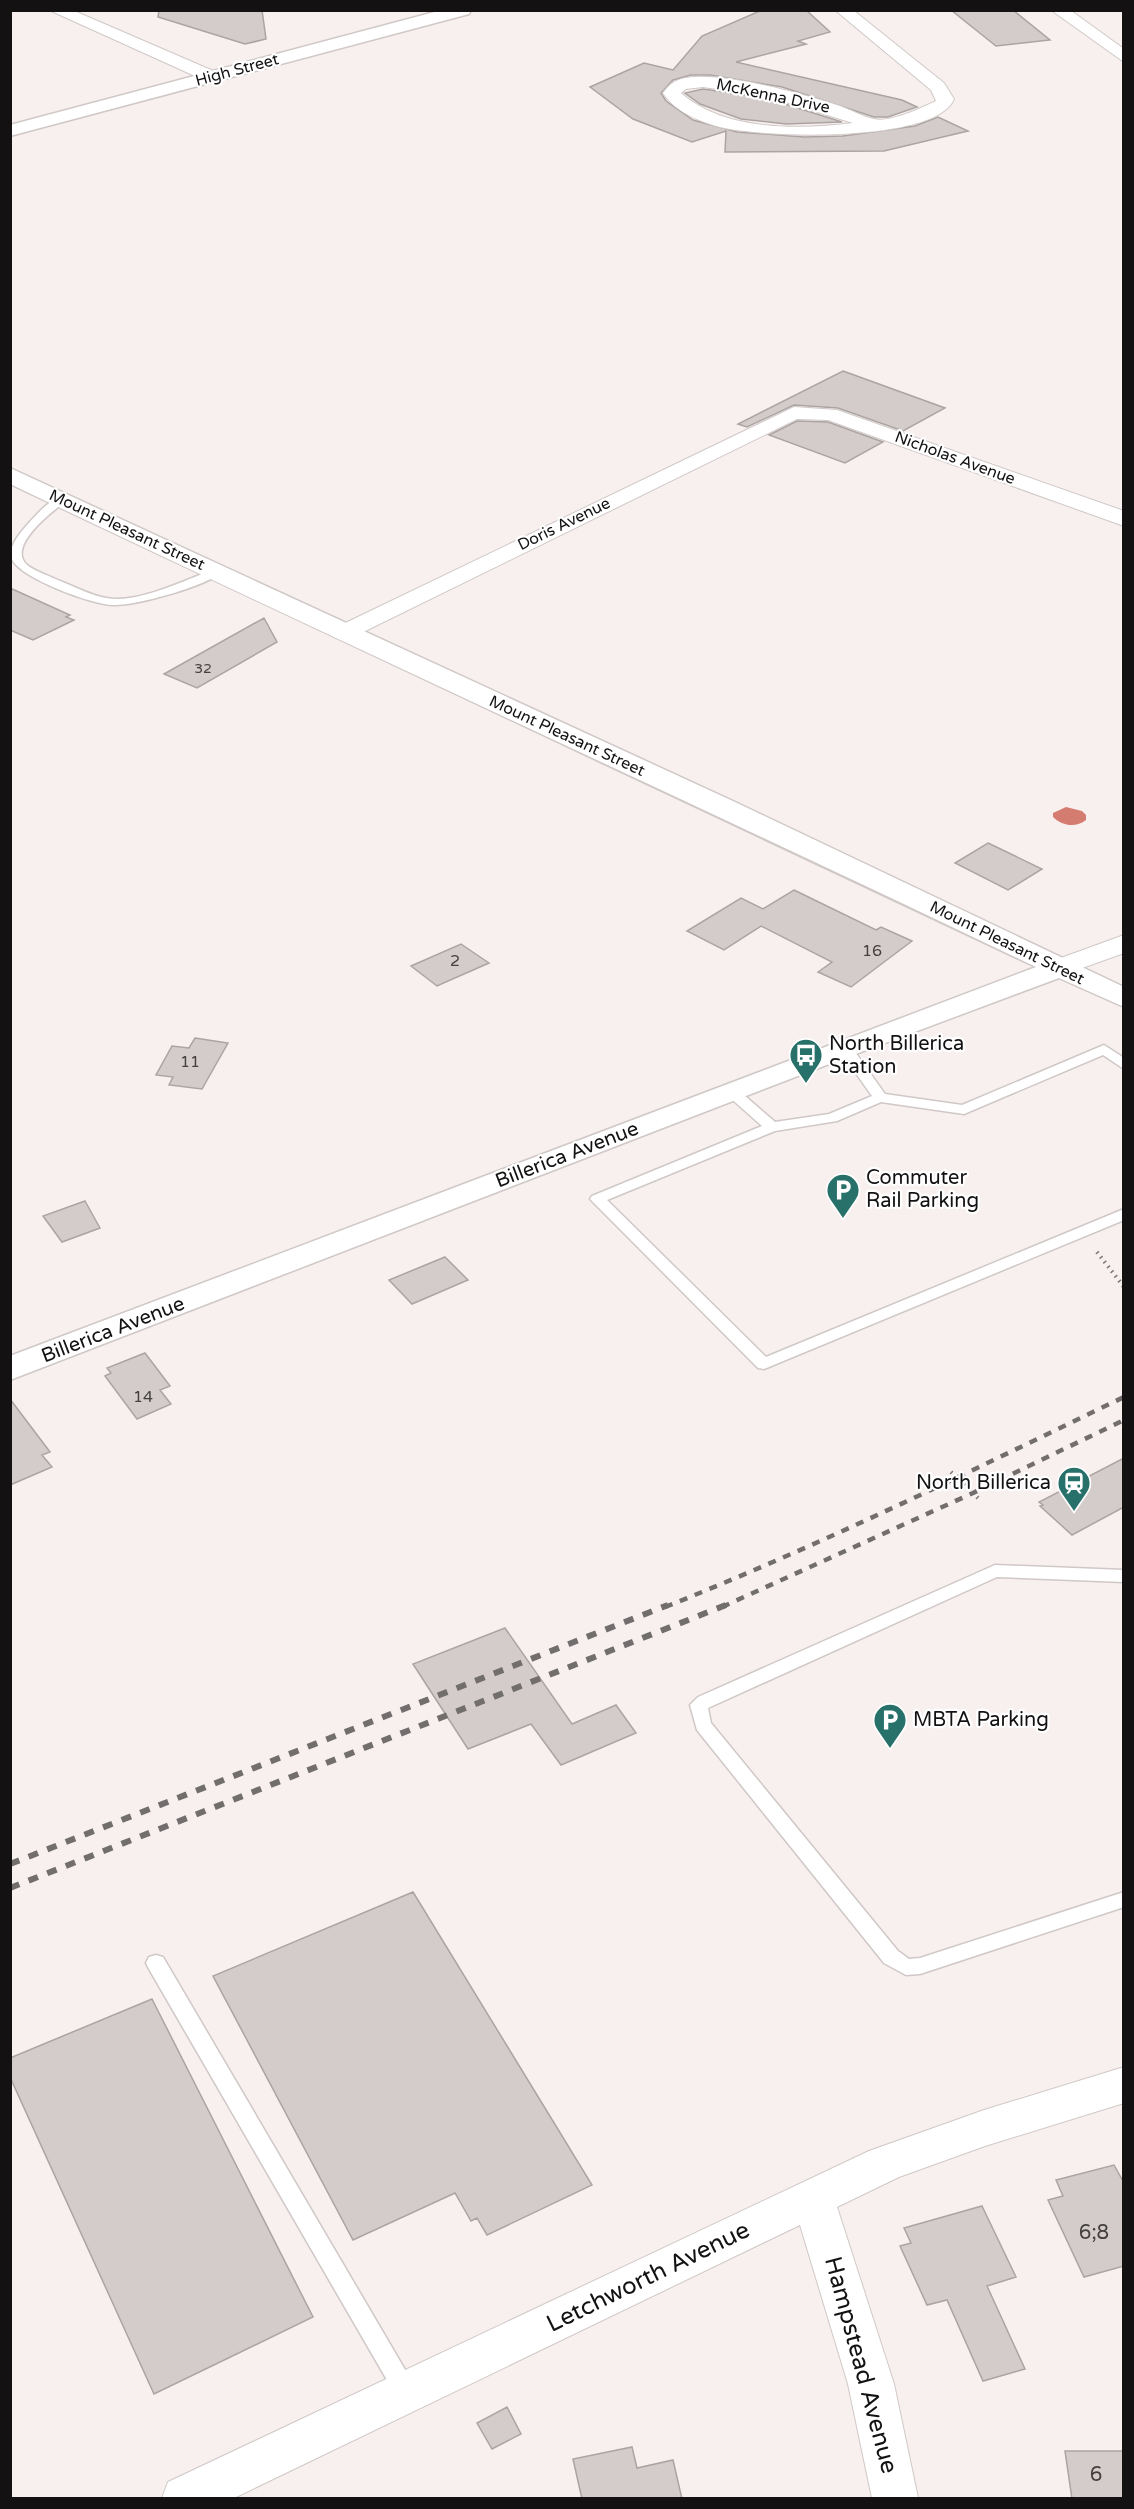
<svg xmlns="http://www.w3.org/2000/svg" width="1134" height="2509" viewBox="0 0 1134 2509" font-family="'Varela Round',sans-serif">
<rect width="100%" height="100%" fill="#f8f0ef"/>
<path fill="#d57c71" d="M1066,807l16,4 4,4v5c-10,8 -24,6 -33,-3v-4z"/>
<path fill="#d3ccca" stroke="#aba4a3" stroke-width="1.5" d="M159,10h103l4,29 -21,5 -87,-27z
M762,10h44l24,22 -32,9 8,3 -70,18 166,38 15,7 -29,10h-14l-92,-30 -72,-12h-19l-18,5 -12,13 5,8 27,19 44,12 67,5 39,-1 72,-10 23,-9 30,14 -84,20 -159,1 1,-21 -34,11 -59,-23 -43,-32 54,-24 29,7 29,-34z
M951,10h62l37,30 -54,6z
M703,89l63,9 76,24 -56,2 -45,-5 -41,-15 -15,-11z
M843,371l102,37 -42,23 -65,-23 -44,-3 -47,22 -9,-3z
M797,421l31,1 55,20 -38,21 -76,-28z
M10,588l60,27 -4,2 8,3 -41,20 -23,-10z
M264,618l13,24 -80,46 -33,-14z
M988,843l54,26 -34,21 -53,-27z
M794,890l82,40 5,-3 31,14 -61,46 -33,-15 14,-10 -71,-36 -37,24 -37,-19 54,-33 22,11z
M461,944l28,19 -52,23 -26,-20z
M195,1038l33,5 -26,46 -33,-4 4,-8 -17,-2 16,-29 17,2z
M85,1201l15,27 -38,14 -19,-26z
M445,1257l23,23 -56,24 -23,-24z
M145,1353l25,33 -10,4 11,14 -34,15 -32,-43 6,-3 -4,-5z
M10,1399l40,53 -8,3 10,12 -42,18z
M1124,1458v49l-52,28 -32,-29 3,-1 -4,-3z
M505,1628l67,96 44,-19 20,28 -75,32 -30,-41 -63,25 -55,-85z
M413,1892l179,293 -105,50 -10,-17 -6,3 -16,-28 -102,47 -140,-264z
M152,1999l161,318 -159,77 -144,-317v-19z
M1114,2165l10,18v83l-40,11 -36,-77 15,-4 -7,-16z
M982,2206l34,71 -29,9 38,83 -42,12 -36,-81 -20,5 -27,-59 11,-3 -7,-15z
M507,2407l14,27 -29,15 -15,-26z
M632,2447l5,21 36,-8 9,39h-100l-9,-40z
M1065,2451h59v48h-52z"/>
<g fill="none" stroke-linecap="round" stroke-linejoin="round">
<defs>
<path id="lane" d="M62,496l5,3 -1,2c-13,10 -60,45 -39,64 9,7 23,11 33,16 18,7 37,18 57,18 33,-1 65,-18 96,-29l9,2c-16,14 -86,34 -109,33 -20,0 -97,-28 -102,-48 -2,-11 9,-24 16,-32 9,-10 22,-25 35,-29z
M845,1044l5,1 35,49 77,11 142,-60 20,13v11l-21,-14 -139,59 -83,-12 -44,19 -62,10 -168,69 159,157 358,-148v11l-360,149 -6,-1 -168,-169 2,-3 170,-70 -35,-31 -2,-3 2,-3h10l38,33 54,-8 43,-18 -34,-48z
M995,1565l129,5v12l-127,-5 -289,131 3,15 187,228 11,8 11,-1 204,-66v15l-204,67 -14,1 -22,-12 -187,-233 -7,-25 8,-8z
M156,1955l7,2 251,428 3,7 -3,7 -8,3 -8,-3 -249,-430 -3,-6 3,-6z"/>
<path id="street" d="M49,10h23l146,63 2,4 -8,5 -6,-1z
M835,10h18l91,73 10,16c-18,45 -198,39 -238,27 -20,-6 -41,-15 -53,-33 3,-4 8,-10 13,-12 32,-15 130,14 164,25 11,4 23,11 34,13 16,4 47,-11 62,-18l-5,-11zM703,87l63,9 87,27c-54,7 -129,8 -172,-30l5,-4z
M1051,10h19l54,39v13z
M794,407l43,3 287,101v15l-296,-106 -31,-1 -446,219h-16l-4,-5 4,-5z
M1124,935v18l-64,23 -10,-2 -4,-6 4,-6z
M1124,2067v36l-139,43 -86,31 -62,30 57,177 24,114h-46l-24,-114 -48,-159 -566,273h-72l6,-16 701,-331 115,-41z"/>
<path id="secondary" d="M442,10h29l-2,4 -459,122v-11z
M10,468l725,334 389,185v20l-65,-29 -230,86 -819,316v-24l1026,-389c-341,-163 -685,-320 -1026,-483z"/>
</defs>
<use href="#lane" stroke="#d0c8c7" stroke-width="3"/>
<use href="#street" stroke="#d0c8c7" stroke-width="2"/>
<use href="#secondary" stroke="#d0c8c7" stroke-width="3"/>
<path stroke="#7e7979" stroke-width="4" stroke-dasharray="1.5 4.5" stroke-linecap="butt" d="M1097,1252l27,35
M951,1472l28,27"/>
<use href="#lane" fill="#fff" fill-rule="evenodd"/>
<use href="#street" fill="#fff" fill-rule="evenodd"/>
<use href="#secondary" fill="#fff" fill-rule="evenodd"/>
<path stroke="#736e6e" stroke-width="4.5" stroke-dasharray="8 8" stroke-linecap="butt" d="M665,1607c156,-62 308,-137 459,-210
M722,1607l251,-114 151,-73"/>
<path stroke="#736e6e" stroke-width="6" stroke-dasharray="10 10" stroke-linecap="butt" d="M10,1864l658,-259
M10,1888l716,-283"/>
</g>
<defs>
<symbol id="bus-pin" viewBox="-11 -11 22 30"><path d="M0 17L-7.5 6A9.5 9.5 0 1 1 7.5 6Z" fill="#28716a" stroke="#fff"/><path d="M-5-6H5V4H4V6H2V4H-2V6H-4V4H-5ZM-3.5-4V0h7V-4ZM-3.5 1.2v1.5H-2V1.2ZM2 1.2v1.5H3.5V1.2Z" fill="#fff"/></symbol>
<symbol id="parking-pin" viewBox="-11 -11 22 30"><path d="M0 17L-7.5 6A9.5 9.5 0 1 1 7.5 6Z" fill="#28716a" stroke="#fff"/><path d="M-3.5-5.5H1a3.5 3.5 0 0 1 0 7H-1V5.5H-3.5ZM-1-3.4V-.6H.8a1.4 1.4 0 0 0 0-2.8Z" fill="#fff"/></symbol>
<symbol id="station-pin" viewBox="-11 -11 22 30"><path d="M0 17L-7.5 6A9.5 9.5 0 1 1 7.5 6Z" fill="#28716a" stroke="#fff"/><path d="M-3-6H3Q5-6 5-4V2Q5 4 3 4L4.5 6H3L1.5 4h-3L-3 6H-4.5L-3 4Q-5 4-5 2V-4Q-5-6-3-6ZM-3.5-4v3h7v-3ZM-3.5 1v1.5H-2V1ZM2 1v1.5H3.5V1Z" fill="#fff"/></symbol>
</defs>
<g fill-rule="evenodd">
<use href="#bus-pin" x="787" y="1036" width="38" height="52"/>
<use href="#parking-pin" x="824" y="1171" width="38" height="52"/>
<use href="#station-pin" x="1055" y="1464" width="38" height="52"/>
<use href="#parking-pin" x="871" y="1701" width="38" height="52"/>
</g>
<g text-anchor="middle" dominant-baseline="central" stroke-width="4.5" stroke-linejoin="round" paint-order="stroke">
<g font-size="14" fill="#43403f">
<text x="203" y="668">32</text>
</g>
<g font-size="16" fill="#131111" stroke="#fff">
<text transform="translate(237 70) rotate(-15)">High Street</text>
<text transform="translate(773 96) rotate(12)">McKenna Drive</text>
<text transform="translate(955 458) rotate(20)">Nicholas Avenue</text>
<text transform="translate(564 524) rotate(-26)">Doris Avenue</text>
<text transform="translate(127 530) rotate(25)">Mount Pleasant Street</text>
<text transform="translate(567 736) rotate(25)">Mount Pleasant Street</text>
<text transform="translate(1007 943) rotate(26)">Mount Pleasant Street</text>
</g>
<g font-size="16" fill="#43403f">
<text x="872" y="951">16</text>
<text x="455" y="961">2</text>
<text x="190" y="1062">11</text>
<text x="143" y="1397">14</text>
</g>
<g font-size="20" fill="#131111" stroke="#fff" text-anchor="start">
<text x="829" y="1044">North Billerica<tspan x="829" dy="23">Station</tspan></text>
<text x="866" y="1178">Commuter<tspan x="866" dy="23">Rail Parking</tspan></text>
<text x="1051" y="1483" text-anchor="end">North Billerica</text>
<text x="913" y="1720">MBTA Parking</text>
</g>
<g font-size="20" fill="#131111" stroke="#fff">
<text transform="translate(567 1155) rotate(-21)">Billerica Avenue</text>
<text transform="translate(113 1330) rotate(-21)">Billerica Avenue</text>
</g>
<g font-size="20" fill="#43403f">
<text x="1094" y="2233">6;8</text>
<text x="1096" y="2475">6</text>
</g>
<g font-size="24" fill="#131111" stroke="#fff">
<text transform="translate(648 2277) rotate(-26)">Letchworth Avenue</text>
<text transform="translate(861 2365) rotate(75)">Hampstead Avenue</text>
</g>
</g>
<rect width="1134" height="2509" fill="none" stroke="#131111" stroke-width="24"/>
</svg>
